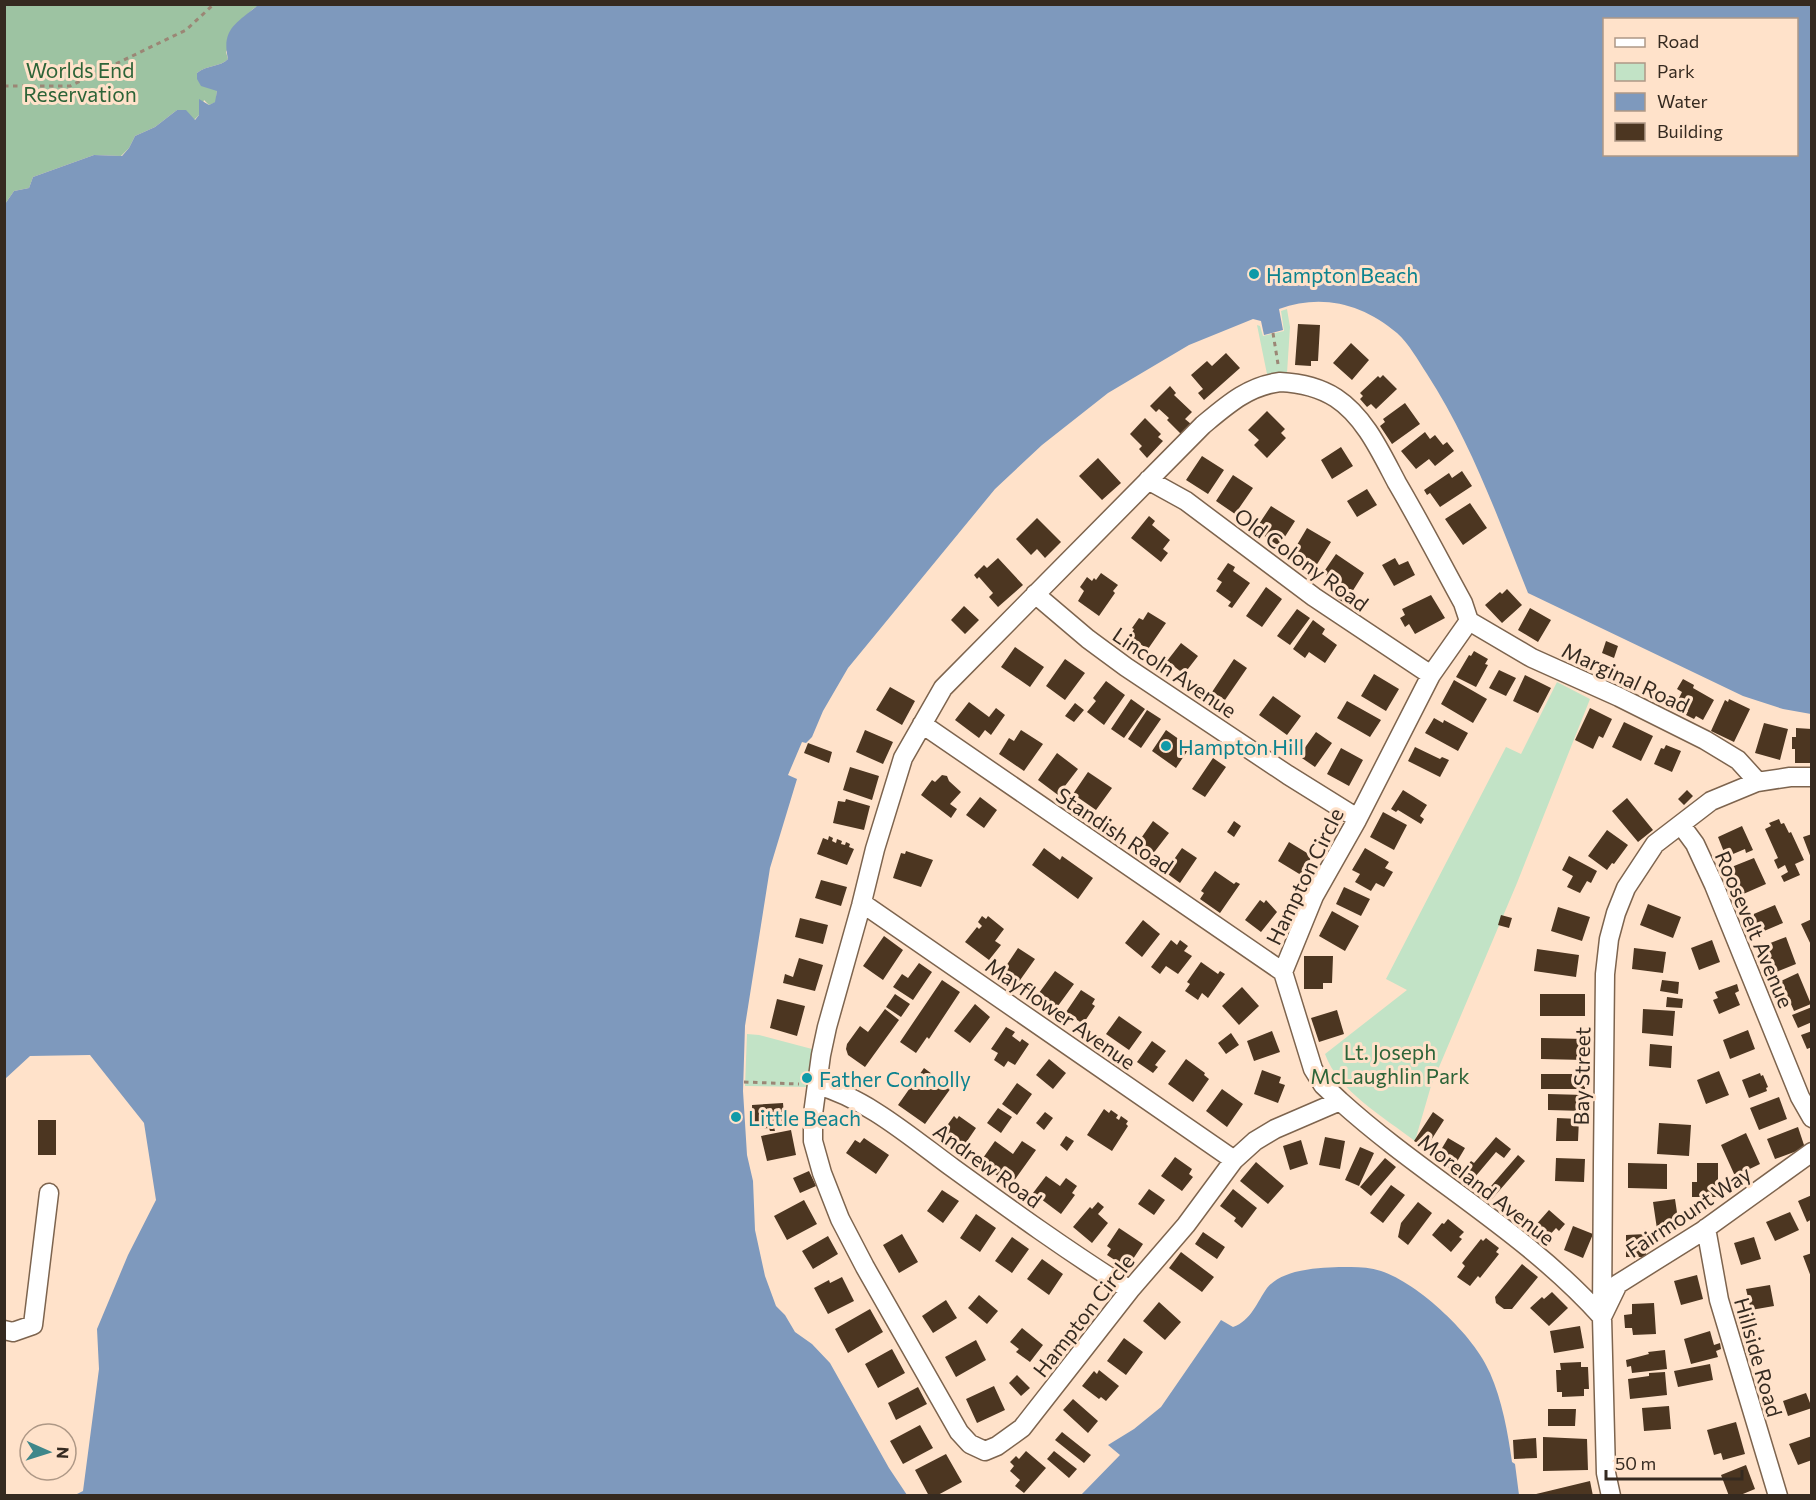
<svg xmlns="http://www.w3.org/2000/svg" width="1816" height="1500" viewBox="0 0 1816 1500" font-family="Commissioner,sans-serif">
<rect width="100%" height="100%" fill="#ffe2ca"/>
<path fill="#c2e3c6" d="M1287,309l3,18 -3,46 -20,1 -10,-49 3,1 3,10 21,-5 -3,-20z
M1557,682l33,17 -73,184 -86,203 -16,55c-30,-23 -77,-50 -90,-87l82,-64 -21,-11 120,-232 15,7z
M747,1034l12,1 53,14 -4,38 -63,-1z"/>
<path fill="#9dc3a2" d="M5,5h257c-18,3 -27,33 -36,47l2,7c-7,8 -22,6 -31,14l20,17 -1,12 -7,3 -5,-5 -5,15 -5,5 -17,-10 -22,17 -20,9 -6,12 -8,8 -27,-1 -61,22 -4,11 -15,3 -9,13z"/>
<path fill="#7e99bd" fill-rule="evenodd" d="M262,5h1549v709l-28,-5 -40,-13 -215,-103c-30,-75 -57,-151 -101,-219 -9,-14 -18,-30 -30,-41 -34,-29 -75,-40 -118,-24l4,21 -19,5 -3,-14 -8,-2 -64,26 -81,48 -66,52 -47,44 -147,179 -25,43 -11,26 -6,6 -4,-1 -14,33 9,4 -27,89 -25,158 -2,65 4,64 6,26 2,49 10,46 11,30 9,9 10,17 17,12 18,19 59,105 18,27h-832l8,-4 16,-122 -2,-40 31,-74 28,-55 -12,-77 -54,-68 -60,1 -25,23v-875l9,-13 15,-3 4,-11 61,-22 28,1 7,-8 6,-12 20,-9 22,-17h9l9,10 4,-5v-16l10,6 6,-3 2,-11 -16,-5 -4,-7v-6c9,-8 24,-6 31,-14 -7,-30 9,-36 29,-53zM1604,20h192v134h-192z
M1339,1267c14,0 28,-1 42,4 37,12 94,65 109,102 12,27 18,60 22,89l3,2 4,31h-438l39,-40 -12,-10 26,-16 27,-22 60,-87 12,7c18,-6 24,-25 34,-39 16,-19 50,-20 72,-21z"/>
<path fill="#4c3621" d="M1298,324l22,1 -2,36h-7v5l-16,-1z
M1351,343l18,17 -17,20 -19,-17z
M1226,353l14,15 -36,32 -6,-7 5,-4 -12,-14 16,-14 5,5z
M1383,375l14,14 -21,20 -5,-5 -4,3 -7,-8 3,-3 -3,-3 18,-17 2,2z
M1170,386l6,7 -2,2 18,17 -7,7 6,5 -10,10 -14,-14 2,-2 -10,-9 -3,3 -6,-6z
M1405,403l15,21 -28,20 -12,-18 5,-4 -2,-3z
M1267,411l18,18 -4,4 5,5 -19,20 -13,-13 5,-5 -11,-10z
M1145,418l16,16 -3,3 5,4 -16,17 -8,-9 3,-3 -12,-12z
M1425,432l5,7 5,-4 8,10 4,-3 7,9 -19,15 -6,-7 -13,10 -15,-18z
M1341,447l12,19 -21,13 -11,-19z
M1202,456l22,14 -16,24 -22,-14z
M1098,458l23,25 -19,17 -23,-24z
M1462,471l10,15 -32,21 -10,-14 -3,2 -3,-5 25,-17 3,5z
M1233,475l20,13 -18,26 -19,-13z
M1367,489l10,16 -20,12 -10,-16z
M1470,503l17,25 -24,17 -18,-26z
M1271,506l24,15 -16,25 -24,-16z
M1149,516l6,5 -3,4 18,15 -7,9 5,4 -7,9 -30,-24z
M1037,518l24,24 -16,16 -8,-9 -6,6 -15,-16z
M1307,528l24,14 -17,27 -23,-14z
M1336,554l28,19 -12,19 -29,-19z
M998,558l25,27 -25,22 -9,-10 4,-4 -14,-16 -2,2 -3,-4 10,-10 3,3z
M1395,558l4,7 9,-4 7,14 -21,11 -12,-21z
M1228,563l7,4 -2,4 17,12 -18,25 -4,-2 3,-4 -15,-11 6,-9 -5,-3z
M1101,573l17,12 -5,6 2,2 -16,23 -21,-15 6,-10 -4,-4 7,-10 5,4 2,-3 2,2z
M1266,587l16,12 -20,28 -16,-11z
M1342,588l7,5 -6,9 -8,-5z
M1507,589l15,16 -20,18 -17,-18 15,-13 2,2z
M1431,595l14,23 -30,16 -6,-10 -4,3 -5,-9 5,-3 -3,-6z
M964,606l15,14 -14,14 -14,-14z
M1530,608l21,12 -13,22 -20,-12z
M1297,609l13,9 -20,27 -13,-9z
M1148,612l18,11 -18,26 -19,-12 5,-8 -2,-1 7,-10 4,2z
M1313,620l12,9 -3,5 15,11 -12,18 -16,-11 -4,6 -12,-9z
M1606,641l12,5 -4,12 -12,-5z
M1181,643l17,13 -14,18 -17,-13z
M1015,647l29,20 -14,20 -29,-20z
M1474,651l14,8 -3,5 3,1 -12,22 -20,-10 13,-22 2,1z
M1065,659l20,14 -20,27 -19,-14z
M1234,659l13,9 -22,32 -13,-8z
M1499,670l17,8 -10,18 -17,-8z
M1374,674l25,15 -13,22 -25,-15z
M1525,675l26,13 -13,25 -25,-12z
M1683,679l11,6 -1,3 21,12 -11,20 -7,-4 -2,3 -8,-4 2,-4 -9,-4v-9l3,-6 -5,-3z
M1454,680l33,19 -14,24 -32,-19z
M1106,681l19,14 -21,30 -17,-13 9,-11 -3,-3z
M890,687l25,14 -13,24 -26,-15z
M1273,696l28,20 -14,19 -28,-20z
M1131,699l14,10 -21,29 -13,-9z
M1729,699l21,10 -16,33 -23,-11 14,-31 3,2z
M1347,701l34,19 -11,17 -33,-19z
M969,702l20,15 7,-9 9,7 -14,20 -6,-5 -6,8 -24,-18z
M1075,703l9,7 -10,12 -9,-6z
M1590,708l22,11 -9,19 -4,-2 -6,13 -18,-9z
M1147,710l14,9 -20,29 -13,-9z
M1434,718l9,5 1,-3 24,13 -10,18 -33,-18z
M1624,722l29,14 -12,25 -29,-14z
M1764,723l24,6 -8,31 -25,-7z
M1796,728l16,1v34h-17v-14h-3v-12h4z
M865,730l28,12 -10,22 -27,-12z
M1021,730l22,14 -19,27 -25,-17 10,-16 5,3z
M1166,730l24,17 -14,21 -24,-17z
M1316,732l16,11 -17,24 -16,-11z
M808,743l24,9 -3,11 -25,-10z
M1666,745l15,6 -9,21 -18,-8 7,-16 3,1z
M1415,747l25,12 2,-2 7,3 -9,17 -32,-16z
M1341,748l22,12 -14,26 -22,-12z
M1057,753l21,16 -20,26 -20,-15z
M1213,758l13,9 -21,30 -13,-8z
M850,767l29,9 -7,24 -29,-10z
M1088,772l24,16 -16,22 -23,-16z
M942,775l5,1 2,5 12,11 -11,12 7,5 -6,9 -30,-23 11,-15 3,2z
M1403,790l24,15 -7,11 4,3 -3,5 -23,-14 -2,2 -5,-3z
M1687,790l6,6 -9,9 -6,-6z
M980,797l17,13 -13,18 -18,-13z
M1627,798l26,32 -15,12 -26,-31z
M846,799l24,7 -6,24 -31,-7 5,-22 7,1z
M1383,812l24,13 -13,25 -24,-13z
M1779,819l2,5 3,-1 5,10 2,-1 13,28 -9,4 5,11 -16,7 -3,-6 7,-4 -3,-7 -7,4 -4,-9 4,-2 -13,-29 6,-3 -2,-3z
M1153,821l16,12 -17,22 -15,-11z
M1234,821l7,5 -7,11 -7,-5z
M1742,826l11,24 -7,3 -1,-4 -19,8 -8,-20z
M1607,830l21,15 -14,19 -2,-1 -5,7 -19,-14z
M1812,834v24h-1l-8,-21z
M829,836l4,2 -1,3 4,2 1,-4 5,2 -1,3 4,1 1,-3 4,2 -1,3 5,2 -7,16 -30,-11 6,-16 5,2z
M1289,842l23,14 -11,19 -23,-14z
M1044,848l16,12 2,-4 31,22 -15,21 -46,-34z
M1182,848l15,10 -17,25 -15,-11z
M1365,848l24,14 -4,6 8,4 -9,15 -8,-4 -5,8 -16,-9 5,-8 -8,-4z
M906,851l27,9 -12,27 -28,-9 8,-25 4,1z
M1569,856l28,15 -6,12 -4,-2 -7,12 -13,-6 6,-11 -11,-6z
M1754,858l12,26 -25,11 -12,-27z
M1215,871l19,13 2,-2 4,2 -20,29 -20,-14 4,-6 -3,-2z
M821,880l26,7 -6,19 -26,-8z
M1344,887l26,12 -9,17 -25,-12z
M1260,900l4,3 2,-3 11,12 -16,20 -16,-12z
M1648,904l33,13 -8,21 -33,-13z
M1775,905l8,18 -26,11 -8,-18z
M1558,907l32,10 -8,24 -31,-10z
M1332,911l27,15 -14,25 -26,-15z
M1501,915l11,3 -3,10 -11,-3z
M982,916l4,3 2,-3 16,13 -9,12 6,4 -12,15 -24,-18 12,-15 2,2 3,-3 -4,-4z
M800,918l28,7 -5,19 -28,-7z
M1812,919v28l-11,-23z
M1143,920l17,14 -18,23 -17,-14z
M884,936l19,14 -20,30 -20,-14z
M1786,937l10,27 -25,10 -11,-27z
M1171,940l6,5 3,-5 8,6 -4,5 8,5 -14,18 -12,-8 -6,8 -9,-7z
M1712,940l8,22 -21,8 -8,-22z
M1018,948l17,11 -17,24 -16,-11z
M1634,948l32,4 -3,21 -31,-4z
M1537,949l42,6 -3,22 -42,-6z
M1304,956h29l-1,27h-9v6h-19z
M799,958l24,7 -8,26 -32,-8 2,-9 8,3z
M1201,962l17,12 2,-3 5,3 -17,24 -6,-5 -4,7 -13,-9 5,-7 -3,-2z
M919,963l13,9 -19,28 -20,-13 9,-13 6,4z
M1055,971l19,13 -19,26 -19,-13z
M1798,973l13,31 -17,7 -13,-30z
M942,980l18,12 -31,47 -2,-2 -11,16 -16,-11z
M1662,980l17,2 -1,12 -18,-3z
M1737,984l2,7 -4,2 5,12 -21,9 -6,-14 5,-2 -3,-6z
M1242,987l17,19 -20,19 -17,-19z
M1081,990l14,9 -3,5 3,2 -12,18 -17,-12z
M895,994l15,10 -9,13 -15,-10z
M1540,994h45v22h-45z
M1667,997l16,2 -1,9 -16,-1z
M777,999l28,7 -8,30 -27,-8z
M975,1004l15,13 -20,26 -16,-12z
M1812,1007v15l-14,6 -6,-13z
M885,1009l14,11 -34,47 -17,-12 -2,-6 1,-5 13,-18 8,6z
M1643,1009l32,2 -2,25 -31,-3z
M1337,1010l7,24 -25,8 -8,-24z
M1119,1016l23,16 -13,18 -23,-16z
M1006,1027l9,5 -3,4 8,6 2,-3 7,5 -14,21 -7,-4 -4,6 -10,-7 4,-7 -7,-4z
M1748,1030l7,19 -25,10 -7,-19z
M1272,1031l8,21 -26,9 -7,-20z
M1812,1031v16l-5,2 -6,-14z
M1231,1033l8,12 -13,9 -8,-11z
M1541,1038l44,1 -1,21 -43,-1z
M1152,1041l14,10 -11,14 3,2 -5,6 -16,-11z
M1650,1044l22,2 -1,22 -22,-2z
M1049,1059l17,14 -13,16 -17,-14z
M1186,1059l19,14 -1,2 5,4 -16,23 -25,-18z
M924,1068l27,20 -26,36 -27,-19z
M1262,1070l19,7 -2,6 6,2 -7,18 -24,-9z
M1719,1071l10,24 -23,9 -9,-24z
M1760,1073l1,3 2,-1 5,12 -2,1 1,3 -18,7 -7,-18z
M1541,1074h31l1,3h12v12h-44z
M1017,1083l15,11 -15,21 -15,-11z
M1222,1089l21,15 -16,23 -21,-16z
M1548,1094l37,1v16l-37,-1z
M1779,1097l8,22 -28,11 -9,-22z
M783,1103l2,23 -11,1 1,4h-5l-1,-3 -16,1 -1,-24z
M998,1108l14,9 -11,16 -14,-10z
M1104,1109l5,4 2,-3 7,5 -2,3 3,2 2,-4 7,5 -2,3 2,2 -16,25 -25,-16z
M1045,1112l8,6 -9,12 -8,-7z
M1433,1112l11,8 -18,28 -12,-7z
M954,1116l3,3 2,-3 17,12 -15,22 -21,-15z
M1557,1118l22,1 -1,22h-22z
M38,1120h18v35h-18z
M1659,1123l32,2 -2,31 -32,-2z
M1798,1127l7,21 -30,11 -8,-20z
M791,1130l5,25 -29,6 -6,-25z
M1746,1133l14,31 -25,12 -14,-31z
M1066,1136l8,5 -7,10 -7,-6z
M1325,1137l20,4 -5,28 -21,-4z
M1496,1137l15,12 -7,9 -8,-6 -21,25 3,2 -6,6 -12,-10 11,-14 3,2z
M864,1138l25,17 -13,19 -30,-21 9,-13 5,3z
M1448,1138l17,10 -13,22 -17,-10z
M1301,1140l7,24 -18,6 -7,-24z
M995,1141l18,13 9,-13 14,9 -25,35 -22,-15 4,-6 -10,-6z
M1360,1147l14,6 -15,33 -14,-6z
M1518,1155l7,6 -33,38 -7,-6z
M1175,1157l17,12 -3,5 4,3 -11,14 -21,-15z
M1385,1158l11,9 -25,29 -11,-9z
M1556,1158l29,1 -1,23 -29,-1z
M1256,1162l28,24 -16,18 -28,-23z
M1628,1163l39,1v25l-39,-1z
M1697,1163h21v34h-26v-15h5z
M809,1171l7,15 -16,7 -7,-15z
M1046,1176l14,10 6,-8 11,8 -5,7 3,2 -14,19 -28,-21z
M1391,1185l14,10 -22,28 -13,-10z
M1149,1189l16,11 -11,15 -16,-11z
M1233,1189l24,19 -15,20 -8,-7 2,-3 -16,-12z
M942,1190l17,11 -16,22 -16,-12z
M1812,1195v24l-5,3 -9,-21z
M1675,1199l4,27 -22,3 -4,-27z
M804,1200l13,24 -30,16 -13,-24z
M1098,1202l6,5 -6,7 10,9 -16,20 -19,-16 17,-20 2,2z
M1418,1202l14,11 -24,32 -10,-8 3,-14z
M1549,1210l16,14 -6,7 -3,-3 -9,10 -13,-11z
M1790,1212l9,18 -24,11 -9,-19z
M976,1214l20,14 -16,24 -20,-14z
M1448,1219l16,13 -5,5 3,2 -11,13 -19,-17 10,-12 2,1z
M1573,1226l20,8 -10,24 -19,-8z
M1119,1228l24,16 -16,24 -20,-13 4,-6 -4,-3z
M1203,1232l22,15 -8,12 -22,-15z
M902,1234l16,28 -19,11 -16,-28z
M1646,1234v23h-20v-22z
M828,1236l10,18 -25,15 -11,-18z
M1012,1237l17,12 -17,24 -17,-12z
M1754,1237l7,22 -20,6 -7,-22z
M1486,1238l13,10 -3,4 3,2 -19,24 -2,-2 -8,10 -13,-9 8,-11 -3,-3 19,-24 2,2z
M1181,1252l33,25 -12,15 -33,-24z
M1812,1253v24h-1l-8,-21z
M1042,1259l21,15 -14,21 -22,-16z
M1522,1264l16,13 -26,32h-8l-8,-6 -1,-6z
M1697,1275l6,24 -22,6 -7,-24z
M842,1277l12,24 -26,13 -14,-26 15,-8 1,3z
M1770,1285l4,21 -23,4 -5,-21z
M1552,1292l16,16 -19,18 -19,-18 12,-11 2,2z
M979,1295l19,16 -11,13 -19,-16z
M946,1300l11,18 -24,15 -11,-17z
M1159,1302l22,20 -16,18 -22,-19z
M1654,1303l2,31 -23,1 -1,-7h-7l-1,-13 8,-1v-10z
M870,1309l13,23 -35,21 -13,-24z
M1580,1326l4,22 -30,5 -4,-22z
M1022,1328l21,17 -13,17 -14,-10 3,-3 -9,-7z
M1710,1331l4,14 6,-2 1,6 -5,2 2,6 -27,7 -7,-25z
M1124,1338l19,14 -17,23 -19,-14z
M976,1340l10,20 -30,17 -11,-20z
M892,1349l13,24 -27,15 -13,-24z
M1665,1350l2,19 -35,4 -1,-7 -4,1 -1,-7 23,-6 -1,-2z
M1581,1362v5h7l1,22h-5v7l-22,1v-5h-5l-1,-22h5l-1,-7z
M1710,1364l3,16 -35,7 -4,-16z
M1099,1370l20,16 -13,15 -5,-4 -2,2 -17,-13 12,-15 3,3z
M1665,1372l2,23 -37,4 -2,-20 21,-3v-3z
M1017,1375l13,13 -9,8 -12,-13z
M994,1386l11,24 -28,13 -11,-24z
M918,1387l9,17 -31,16 -8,-17z
M1806,1393l6,15 -24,8 -5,-15z
M1073,1399l25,22 -10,12 -25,-23z
M1669,1406l2,23 -27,2 -2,-23z
M1548,1409h28l-1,17h-27z
M1736,1422l9,32 -22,6 -2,-7 -7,2 -7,-25z
M920,1425l13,23 -30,16 -13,-23z
M1062,1432l29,23 -7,8 -29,-23z
M1812,1436v24l-14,5 -9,-21z
M1543,1437l44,2 1,31 -45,1z
M1536,1438l1,20 -23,1 -1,-19z
M1026,1451l20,17 -22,25 -9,-7 5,-6 -10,-9 4,-5 -4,-4 6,-6 3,3z
M1054,1451l23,18 -8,9 -22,-19z
M946,1454l16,28 -26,14h-7l-14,-26z
M1746,1465l9,24 -17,7h-9l-8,-21z
M1590,1481l3,15h-61v-1z"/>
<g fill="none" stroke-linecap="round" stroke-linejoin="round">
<defs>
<path id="street" d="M1280,382c20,1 39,5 56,16 29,19 45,55 61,85 23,39 44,80 66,120l6,18 -38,54 -74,145 -43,76 -31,76 30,97 10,16 17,16 -65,28 -20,12 -21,19 -48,65 -56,65 -108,138 -25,18 -12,5 -15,-7 -11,-12 -94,-165 -25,-48 -18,-46 -9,-32v-27l8,-59 6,-28 34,-121 14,-57 28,-91 40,-70 260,-263c24,-20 45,-39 77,-43z
M1148,480l38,21 128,96 117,78
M1035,594l53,45 38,28 162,108 69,43
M1469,621l63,37 87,39 86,43 33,20 20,22
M922,724l361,248
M1681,825l14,19 19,41 86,212 12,21
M862,903l372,257
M817,1085c49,13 95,53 136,83 58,42 116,84 177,122
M1340,1101c84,76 186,131 262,216l16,-33 83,-52 111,-80
M1706,1228l13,72 59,196
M4,1330l9,2 20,-7 16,-132
M1611,1496l-5,-23 -1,-38 -3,-118 1,-153 2,-190 4,-35 7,-26 10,-25 29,-44 56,-43 46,-19 33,-5h22"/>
</defs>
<use href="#street" stroke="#7d644e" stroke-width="21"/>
<path stroke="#9b8675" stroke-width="3" stroke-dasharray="4.5 4.5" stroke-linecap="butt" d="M4,86h66l116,-56 28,-26
M1273,333l5,31
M744,1082l55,2"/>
<use href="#street" stroke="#fff" stroke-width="18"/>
</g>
<g fill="#0f9aa8" stroke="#ffe2ca" stroke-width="2">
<circle cx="1254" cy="274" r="6"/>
<circle cx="1166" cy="746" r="6"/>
<circle cx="807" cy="1078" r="6"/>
<circle cx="736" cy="1117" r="6"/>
</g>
<g text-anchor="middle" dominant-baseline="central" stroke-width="6" stroke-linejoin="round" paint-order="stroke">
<g font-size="21" fill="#2d6438" stroke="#ffe2ca">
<text x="80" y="69">Worlds End<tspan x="80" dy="24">Reservation</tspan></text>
<text x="1390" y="1051">Lt. Joseph<tspan x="1390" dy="24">McLaughlin Park</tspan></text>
</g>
<g font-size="21" fill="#0d838f" stroke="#ffe2ca" text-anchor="start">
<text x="1266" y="274">Hampton Beach</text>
<text x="1178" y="746">Hampton Hill</text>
<text x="819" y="1078">Father Connolly</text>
<text x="748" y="1117">Little Beach</text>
</g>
<g font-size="21" fill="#352a20" stroke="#ffe2ca">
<text transform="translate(1302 559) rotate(36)">Old Colony Road</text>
<text transform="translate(1175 672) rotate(34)">Lincoln Avenue</text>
<text transform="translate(1626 677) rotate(25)">Marginal Road</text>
<text transform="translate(1115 830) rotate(34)">Standish Road</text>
<text transform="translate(1304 876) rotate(-64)">Hampton Circle</text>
<text transform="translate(1755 929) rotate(67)">Roosevelt Avenue</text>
<text transform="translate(1061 1013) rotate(35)">Mayflower Avenue</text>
<text transform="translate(1581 1076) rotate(-89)">Bay Street</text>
<text transform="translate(988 1165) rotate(36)">Andrew Road</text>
<text transform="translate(1487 1189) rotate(38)">Moreland Avenue</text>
<text transform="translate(1688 1211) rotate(-34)">Fairmount Way</text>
<text transform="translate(1083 1315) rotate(-52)">Hampton Circle</text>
<text transform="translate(1759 1357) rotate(74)">Hillside Road</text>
</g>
</g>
<rect width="1816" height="1500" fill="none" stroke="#352a20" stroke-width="12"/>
<rect x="1603" y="18" width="195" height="138" fill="#ffe2ca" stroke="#ae9886" stroke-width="1.5"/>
<rect x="1615" y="38" width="30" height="9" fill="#ffffff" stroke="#ae9886" stroke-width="1.5"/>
<text x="1657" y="48" font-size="18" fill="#352a20">Road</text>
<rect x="1615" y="63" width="30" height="18" fill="#c2e3c6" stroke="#ae9886" stroke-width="1.5"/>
<text x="1657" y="78" font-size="18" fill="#352a20">Park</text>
<rect x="1615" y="93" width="30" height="18" fill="#7e99bd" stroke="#ae9886" stroke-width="1.5"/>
<text x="1657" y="108" font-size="18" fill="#352a20">Water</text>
<rect x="1615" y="123" width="30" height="18" fill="#4c3621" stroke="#ae9886" stroke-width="1.5"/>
<text x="1657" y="138" font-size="18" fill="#352a20">Building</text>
<g transform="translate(48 1452) rotate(93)"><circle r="28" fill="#ffe2ca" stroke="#ae9886" stroke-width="1.5"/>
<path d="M0-4.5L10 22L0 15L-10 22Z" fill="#3f878a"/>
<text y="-9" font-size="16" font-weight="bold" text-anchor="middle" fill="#352a20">N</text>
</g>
<path d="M1606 1470v9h136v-9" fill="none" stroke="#352a20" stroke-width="3"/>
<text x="1615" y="1470" font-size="18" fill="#352a20" stroke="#ffe2ca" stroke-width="4.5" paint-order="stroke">50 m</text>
</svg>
